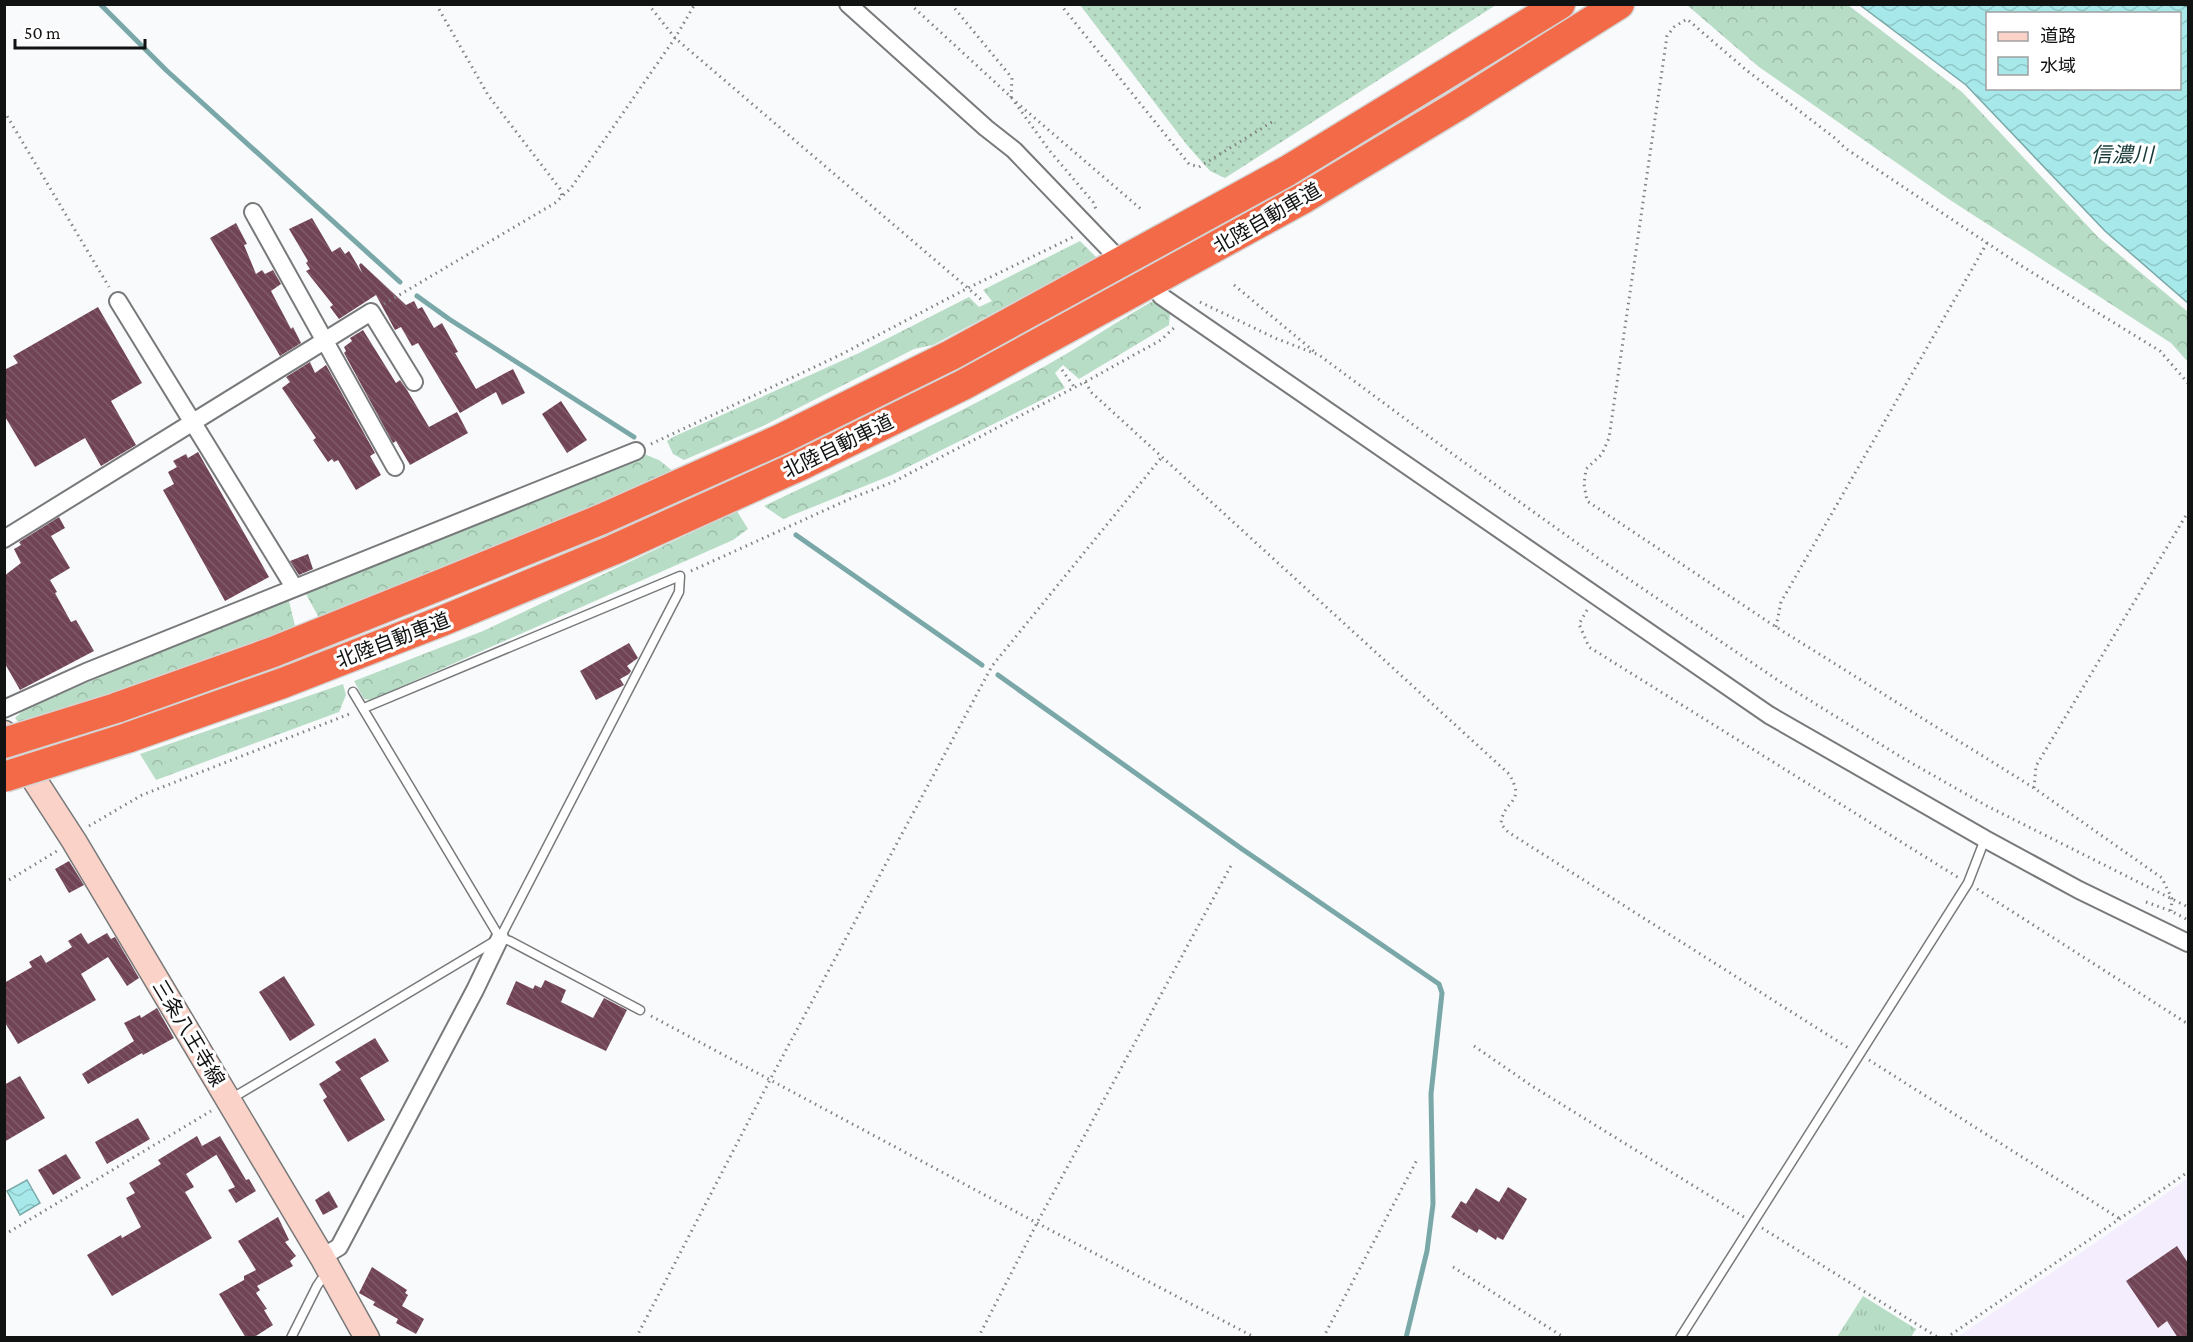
<svg xmlns="http://www.w3.org/2000/svg" width="2193" height="1342" viewBox="0 0 2193 1342" font-family="'Crimson Pro','Noto Sans JP',serif">
<defs>
<pattern id="grass-dots" width="8" height="8" patternUnits="userSpaceOnUse" patternTransform="scale(1.5)"><rect width="8" height="8" fill="#b8ddc6"/><path d="M2 2h.1M6 6h.1" fill="none" stroke="#9dbda9" stroke-width="1.8" stroke-linecap="round"/></pattern>
<pattern id="forest-crowns" width="20" height="18" patternUnits="userSpaceOnUse" patternTransform="scale(1.5)"><rect width="20" height="18" fill="#b8ddc6"/><path d="M2 6a3 3 0 1 1 6 0M12 15a3 3 0 1 1 6 0" fill="none" stroke="#9dbda9"/></pattern>
<pattern id="park-tufts" width="24" height="20" patternUnits="userSpaceOnUse" patternTransform="scale(1.5)"><rect width="24" height="20" fill="#b8ddc6"/><path d="M3 7l-1-3M5 7V3M7 7l1-3M15 17l-1-3M17 17v-4M19 17l1-3" fill="none" stroke="#9dbda9"/></pattern>
<pattern id="water-waves" width="16" height="10" patternUnits="userSpaceOnUse" patternTransform="scale(1.5)"><rect width="16" height="10" fill="#a7e9ea"/><path d="M0 5q4-4 8 0t8 0" fill="none" stroke="#8fc7c8"/></pattern>
<pattern id="building-back-hatch" width="6" height="6" patternUnits="userSpaceOnUse" patternTransform="scale(1.5)"><rect width="6" height="6" fill="#714455"/><path d="M-1 5l2 2M0 0l6 6M5-1l2 2" fill="none" stroke="#7f5b69"/></pattern>
</defs>
<rect width="100%" height="100%" fill="#f9fafb"/>
<path fill="#f4edfe" d="M2188,1178v159l-232,1 165,-113z"/>
<path fill="url(#grass-dots)" d="M1080,5h416l-271,173 -15,-7 -23,-26z"/>
<path fill="url(#forest-crowns)" d="M1687,5h161l114,87 136,145 90,75v50l-17,-19 -221,-143 -191,-133z
M1080,241l17,17 -164,87 -19,4 -151,77 -79,34 -11,-6 -6,-13 6,-4 186,-84 110,-56 10,10 13,-6 -9,-11z
M1153,301l17,12 -1,12 -90,54 -16,-14 -8,8 10,15 -173,87 -109,44 -19,-13c95,-45 191,-90 283,-141 36,-20 70,-44 106,-64z
M644,454l15,6 15,12 -129,56 -116,45 -110,45 -13,-24 6,-7 309,-125z
M737,511l11,18 -15,11 -362,160 -7,-1 -10,-18 129,-50z
M279,601h10l7,29 -274,97 -7,-9 10,-9z
M343,684l3,11 -7,17 -183,68 -16,-26z"/>
<path fill="url(#park-tufts)" d="M1863,1296l53,33 -5,8h-74z"/>
<path fill="url(#water-waves)" stroke="#7aa8a9" stroke-width="1.5" fill-rule="evenodd" d="M2178,4l10,3v296l-83,-72 -139,-146 -106,-80zM1988,14h192v74h-192z
M27,1180l13,23 -20,12 -13,-24z"/>
<g fill="none" stroke-linecap="round" stroke-linejoin="round">
<path stroke="#7aa8a9" stroke-width="5" d="M100,4l66,66 234,212
M417,296l32,23 185,118
M796,535l186,130
M998,675l244,174 197,135 3,9 -11,101 2,110 -6,47 -21,87"/>
</g>
<path fill="url(#building-back-hatch)" d="M312,218l20,34 8,-5 5,7 4,-3 13,22 -3,-8 2,-2 45,42 8,-4 4,8 4,-2 12,21 8,-5 16,29 -3,1 21,36 37,-20 12,24 -23,12 -6,-13 -36,21 -42,-70 -6,3 -11,-19 -6,3 -19,-35 -37,24 -9,-12 3,-2 -27,-34 4,-2 -4,-6 2,-2 -19,-32z
M236,223l11,21 -3,1 12,29 6,-4 3,4 8,-4 8,14 -10,7 20,38 2,-2 8,16 -21,13 -70,-118z
M98,307l44,76 -31,18 25,44 -35,21 -16,-28 -50,29 -31,-52v-45l14,-7 -5,-7z
M363,330l33,53 4,-3 7,10 22,37 28,-15 11,21 -58,32 -14,-24 -3,2 -49,-90 2,-2 -2,-4 8,-6 -2,-3z
M310,362l5,11 11,-8 49,88 -5,3 11,19 -25,15 -18,-30 -4,2 -2,-3 -4,3 -15,-22 3,-2 -34,-50 8,-6 -4,-5z
M561,401l26,39 -20,13 -25,-39z
M198,452l71,125 -44,24 -62,-111 11,-6 -6,-12 9,-5 -4,-6 13,-7 2,4z
M59,517l6,11 -14,8 19,32 -20,12 7,12 -2,1 16,29 5,-2 18,31 -74,39 -16,-28v-86l17,-13 -7,-14 7,-4 -2,-3z
M308,554l5,15 -14,6 -9,-14z
M629,643l9,15 -11,8 4,5 -2,3 -9,5 4,6 -28,15 -16,-29z
M69,861l15,24 -15,8 -14,-24z
M81,933l7,11 19,-11 4,6 4,-2 24,41 -12,8 -19,-29 -27,17 15,26 -78,44 -14,-23v-38l28,-16 -3,-5 12,-7 5,8 26,-16 -4,-6z
M284,976l31,49 -25,16 -31,-49z
M545,980l21,10 -5,12 32,16 11,-20 23,12 -21,41 -100,-47 10,-23 17,8 2,-4 6,3z
M157,1008l17,30 -31,17 -1,-2 -54,31 -6,-10 52,-33 -10,-18 16,-8 1,3z
M375,1038l14,23 -29,17 25,42 -37,22 -25,-42 4,-3 -8,-13 22,-14 -6,-8z
M20,1076l25,42 -41,24v-57z
M138,1118l12,21 -43,25 -12,-22z
M197,1136l5,10 18,-10 7,12 -41,26 8,13 -9,5 27,46 -100,58 -25,-41 34,-20 1,3 19,-11 -15,-29 9,-5 -6,-10 32,-19 -3,-4z
M227,1148l19,32 3,-1 7,12 -20,12 -8,-13 7,-3 -19,-33z
M66,1154l15,24 -28,17 -15,-25z
M1508,1187l19,12 -24,41 -6,-3 -1,3 -17,-11 -2,4 -26,-16 10,-16 5,3 10,-16 23,14z
M329,1191l9,16 -15,8 -8,-15z
M278,1217l11,23 -4,2 11,14 -6,5 3,5 -36,20 3,4 -4,3 11,16 -3,1 9,15 -20,13h-7l-27,-44 25,-14v-4l12,-6 -18,-29z
M2177,1246l11,17v75h-10l-11,-17 -9,7 -32,-47z
M372,1267l35,23 -2,3 3,2 -6,11 22,13 -8,15 -20,-11 2,-4 -25,-14 2,-3 -16,-9z"/>
<g fill="none" stroke-linecap="round" stroke-linejoin="round">
<defs>
<path id="lane" d="M353,692l147,246 10,3 130,69
M229,1100l271,-162 179,-346 1,-16 -316,132
M291,1338l26,-52 4,-6 8,-4
M1680,1338l288,-455 17,-44"/>
<path id="street" d="M848,4l138,124 28,22 97,101
M253,212l142,255
M1161,296l608,419 216,124 94,51 109,53
M118,301l176,286
M4,539l367,-227 43,70
M4,709l82,-37 550,-221
M322,1257l17,-10 136,-257 25,-52"/>
<path id="secondary" d="M4,733l70,108 248,416 45,81"/>
<path id="highway" d="M116,708l157,-56 162,-65 167,-68 179,-80 170,-84 336,-184 273,-167
M127,738l156,-55 159,-62 171,-71 188,-85 162,-80 341,-187 153,-92 162,-102"/>
</defs>
<use href="#lane" stroke="#78797a" stroke-width="11"/>
<use href="#street" stroke="#78797a" stroke-width="20"/>
<use href="#secondary" stroke="#78797a" stroke-width="27"/>
<use href="#highway" stroke="#d4d4d4" stroke-width="33"/>
<path stroke="#818282" stroke-width="3" stroke-dasharray="1.5 4.5" stroke-linecap="butt" d="M436,4l52,91 72,94 2,7
M648,4l27,34 308,263
M910,4l101,93 38,53 44,52 3,7
M951,4l61,74 -1,20
M1060,4l129,160 10,3 73,-45
M1016,102l126,108
M4,111l105,176
M1234,285l82,68
M1200,302l75,36 44,17 135,100 151,108 177,120 119,74 86,49 201,101
M384,304l171,-101 16,-15 104,-150 20,-34
M1062,370l13,18
M1085,382l7,11 417,381c18,30 -6,25 -8,50l7,8 342,217
M651,444l189,-89 128,-67 105,-51
M691,571l163,-74 39,-15 192,-100 76,-42 16,-15
M1587,610l-8,14 10,23 370,231
M1776,627l5,-25 206,-359
M2034,788l2,-22 152,-254
M89,826l53,-31 210,-82
M4,883l53,-32
M1977,889l211,135
M2146,902l25,9 17,9
M2171,911l1,-12 -10,-21 -128,-90 -258,-161 -189,-126 -3,-17 2,-15 16,-15 7,-16 58,-402 7,-9 13,-8 58,50 91,70 9,9 175,117 140,86 28,32
M651,1016l386,207 219,115
M1474,1046l58,40 212,131
M1869,1060l251,159
M1762,1228l177,110
M4,1235l207,-124
M1453,1267l112,71
M636,1338l135,-260 221,-412 169,-208
M978,1338l59,-115 196,-361
M1323,1338l95,-180
M1946,1338l242,-166"/>
<use href="#lane" stroke="#fff" stroke-width="8"/>
<use href="#street" stroke="#fff" stroke-width="16"/>
<use href="#secondary" stroke="#fbd2c8" stroke-width="24"/>
<use href="#highway" stroke="#f26a48" stroke-width="30"/>
<defs>
<path id="highway-bridge" d="M4,743l112,-35
M4,777l123,-39"/>
</defs>
<use href="#highway-bridge" stroke="#d4d4d4" stroke-width="33" stroke-linecap="butt"/>
<use href="#highway-bridge" stroke="#f26a48" stroke-width="30"/>
</g>
<g text-anchor="middle" dominant-baseline="central" stroke-width="6" stroke-linejoin="round" paint-order="stroke">
<g font-size="20" fill="#111212" stroke="#fff">
<text transform="translate(1267 218) rotate(-30)">北陸自動車道</text>
<text transform="translate(838 446) rotate(-26)">北陸自動車道</text>
<text transform="translate(393 640) rotate(-21)">北陸自動車道</text>
<text transform="translate(189 1033) rotate(59)">三条八王寺線</text>
</g>
<g font-size="21" font-style="italic" fill="#153737" stroke="#fff">
<text x="2122" y="155">信濃川</text>
</g>
</g>
<rect width="2193" height="1342" fill="none" stroke="#111212" stroke-width="12"/>
<rect x="1986" y="12" width="195" height="78" fill="#ffffff" stroke="#a0a0a0" stroke-width="1.5"/>
<rect x="1998" y="32" width="30" height="9" fill="#fbd2c8" stroke="#a0a0a0" stroke-width="1.5"/>
<text x="2040" y="42" font-size="18" fill="#111212">道路</text>
<rect x="1998" y="57" width="30" height="18" fill="url(#water-waves)" stroke="#a0a0a0" stroke-width="1.5"/>
<text x="2040" y="72" font-size="18" fill="#111212">水域</text>
<path d="M15 39v9h130v-9" fill="none" stroke="#111212" stroke-width="3"/>
<text x="24" y="39" font-size="18" fill="#111212" stroke="#ffffff" stroke-width="4.5" paint-order="stroke">50 m</text>
</svg>
